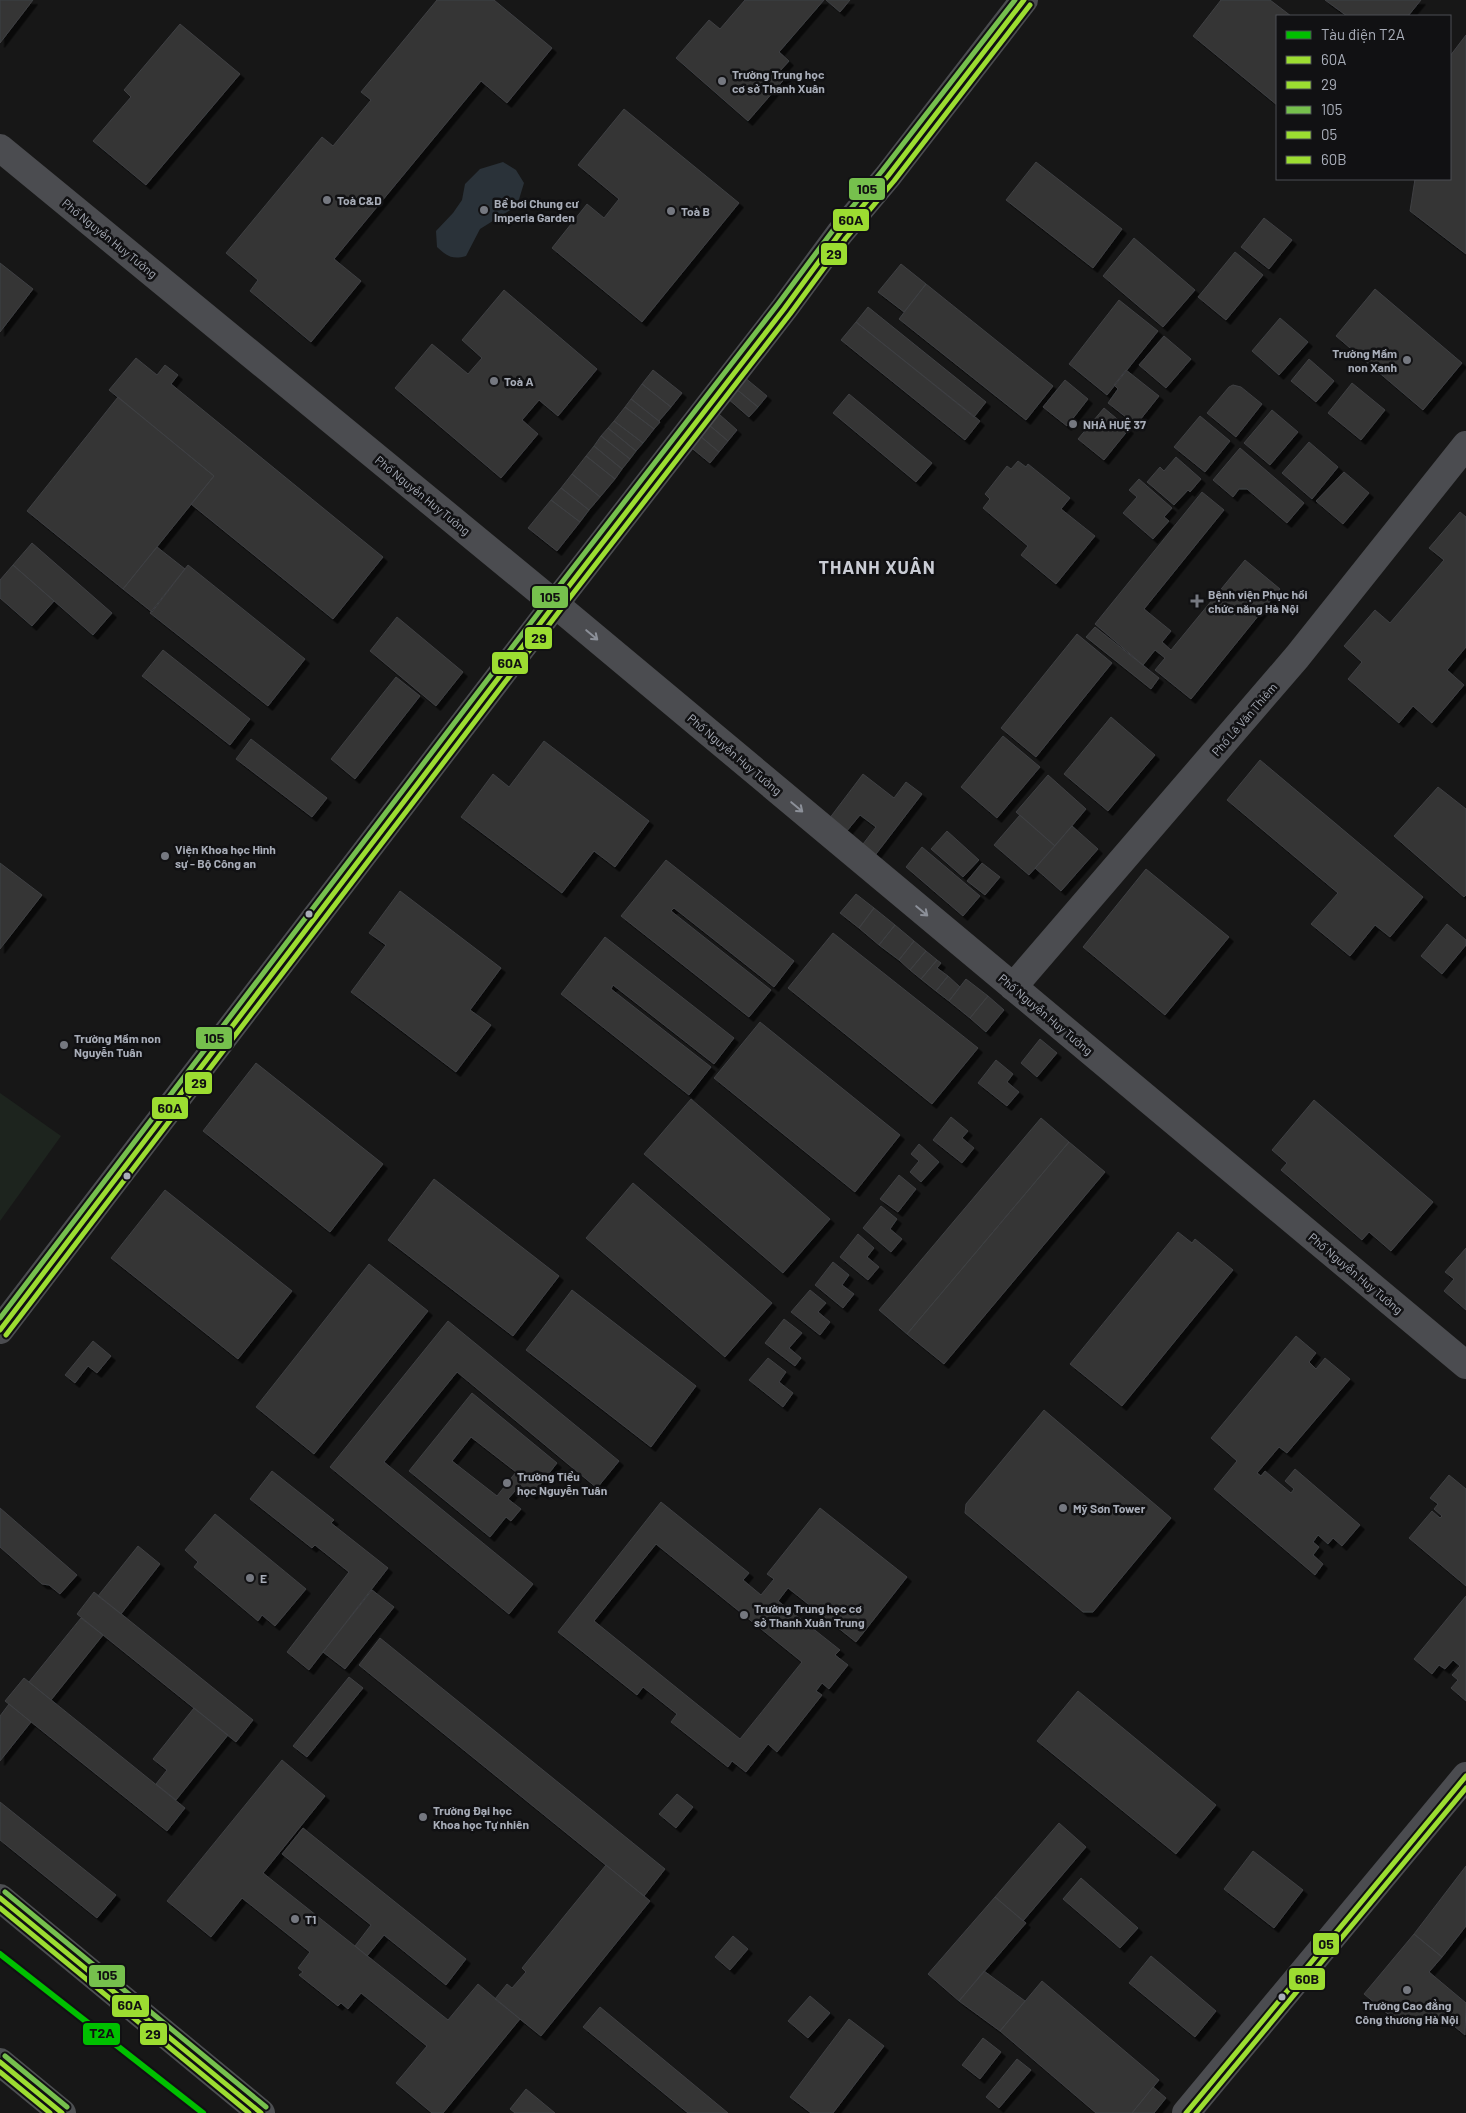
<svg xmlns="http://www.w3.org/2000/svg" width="1466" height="2113" viewBox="0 0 1466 2113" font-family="Barlow,sans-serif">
<defs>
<filter id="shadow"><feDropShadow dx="4.5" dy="4.5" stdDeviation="0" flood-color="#0009"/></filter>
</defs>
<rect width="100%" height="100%" fill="#171717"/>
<path fill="#1d241e" d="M0,1093l61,43 -61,85z"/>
<path fill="#2a3239" d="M503,162l13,8 8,13 -7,23 -37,23 -14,27c-14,4 -19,0 -29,-9l-1,-16 17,-18 9,-13 3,-16 15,-15z"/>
<path fill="#353536" stroke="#3f4043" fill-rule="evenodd" filter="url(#shadow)" d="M0,0h33l-33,43z
M437,0h57l58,48 -45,55 -26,-22 -147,178 27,22 -50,61 -61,-51 8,-11 -32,-27 96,-116 11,9 38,-46 -10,-8z
M745,0h79l-45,52 10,9 -9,10 7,5 -39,45 -72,-63 33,-38 11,9z
M826,0h24l-10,12z
M1221,0h49l21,16h-14v89l-84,-69z
M1325,0h96l-13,16h-61z
M180,24l60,50 -94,111 -53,-44 38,-44 -7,-7z
M1466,35v219l-56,-43 5,-32h35v-123z
M624,109l115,94 -97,119 -90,-74 35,-44 17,14 15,-19 -41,-34z
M1036,162l86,67 -29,39 -87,-68z
M1264,218l28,22 -23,29 -28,-22z
M1134,238l61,52 -32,37 -60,-51z
M1235,252l28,23 -37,45 -28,-23z
M0,263l33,26 -33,43z
M901,264l25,20 -22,28 -26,-20z
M926,284l127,102 -27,34 -127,-101z
M1375,289l87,74 -39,47 -87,-74z
M504,290l93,79 -39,47 -19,-16 -17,20 16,14 -37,44 -106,-90 37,-44 36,30 14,-16 -20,-18z
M1119,300l39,31 -51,64 -38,-31z
M868,307l118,95 -12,15 -118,-95z
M1280,318l28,24 -29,33 -27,-24z
M856,322l124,99 -15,19 -124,-100z
M1164,336l27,23 -25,29 -27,-23z
M136,358l21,17 8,-10 13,10 -7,9 212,173 -50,62 -142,-115 23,-28 -105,-86z
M1309,359l25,22 -18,21 -25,-21z
M653,370l29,23 -11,14 -29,-23z
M1126,370l33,26 -23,29 -28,-22 10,-14 -4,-4z
M744,377l23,19 -9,11 -23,-19z
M1065,380l23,19 -21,27 -24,-19z
M1352,383l33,27 -24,30 -33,-27z
M642,384l29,23 -12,14 -28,-22z
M1233,385l8,2 21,17 -26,33 -29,-24 22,-26z
M735,388l23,19 -9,10 -22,-19z
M849,394l83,69 -16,19 -83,-69z
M118,397l96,79 -91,113 -96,-78z
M631,399l29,23 -6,7 -29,-22z
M625,407l29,22 -11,14 -29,-22z
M711,407l26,23 -9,11 -26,-22z
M1104,408l25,21 -25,31 -26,-21z
M1272,410l26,22 -28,33 -26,-22z
M1200,416l30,25 -25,31 -31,-25z
M702,419l26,22 -9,11 -26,-22z
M614,421l29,22 -7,8 -28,-23z
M608,428l28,23 -6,8 -29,-23z
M693,430l26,22 -9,11 -27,-22z
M601,436l29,23 -8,10 -28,-23z
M1309,442l29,25 -26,32 -30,-26z
M594,446l28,23 -7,10 -29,-23z
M1240,448l64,55 -17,20 -40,-34h-8l-6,8 -20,-17z
M586,456l29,23 -15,18 -28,-23z
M1176,457l25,22 -11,13 -2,-2 -14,15 -27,-23 13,-15 4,4z
M1018,461l8,6 2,-3 42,34 -9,11 34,27 -39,48 -35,-29 7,-9 -45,-38 7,-9 -5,-5 22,-28 4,3z
M1344,472l25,21 -26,31 -27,-23z
M572,474l28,23 -11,13 -28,-22z
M1139,479l33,29 -8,9 5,4 -16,18 -30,-26 14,-16 -8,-7z
M561,488l28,22 -9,12 -29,-22z
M1202,492l22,18 -80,99 27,22 -9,11 9,8 74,-90 35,29 -89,110 -36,-29 10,-12 -10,-8 -12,15 -48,-41z
M551,500l29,22 -23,29 -29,-23z
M1460,512l6,5v130l-19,23 17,15 -32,38 -19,-17 -14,17 -51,-44 14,-17 -18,-16 31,-36 15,13 54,-63 -15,-12z
M32,543l80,70 -19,22 -80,-70z
M157,547l28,22 -33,43 -29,-23z
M13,565l41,36 -22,25 -32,-28v-18z
M188,565l117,94 -37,47 -118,-93z
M397,617l66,55 -27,34 -66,-55z
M1095,627l64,51 -8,11 -65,-52z
M1077,634l35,29 -76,94 -35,-29z
M163,650l87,69 -20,26 -88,-69z
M396,677l24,19 -65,83 -24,-20z
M1111,717l44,38 -47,56 -44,-37z
M1003,736l37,31 -43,51 -36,-31z
M251,739l76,59 -15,19 -76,-58z
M544,741l105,80 -34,46 -21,-16 -32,42 -101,-76 32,-43 16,13z
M1260,760l163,137 -33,40 -15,-12 -25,31 -39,-32 27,-31 -111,-93z
M863,774l31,24 12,-16 16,12 -49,64 -13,-10 16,-21 -16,-12 -14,17 -17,-13z
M1048,775l38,34 -31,37 -39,-34z
M1438,787l28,22v86l-2,2 -70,-61z
M1020,815l35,31 -26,29 -35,-30z
M1072,826l26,23 -37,42 -26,-23z
M947,831l32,29 -16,17 -32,-28z
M922,847l58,49 -17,20 -57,-49z
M666,860l128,101 -20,26 -100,-79 -3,3 100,79 -22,27 -128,-101z
M0,863l42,32 -42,54z
M982,863l18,14 -15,18 -18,-14z
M1146,869l83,68 -64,78 -82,-68z
M400,891l101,77 -31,42 21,15 -35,47 -105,-80 35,-47 -17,-12z
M856,894l18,14 -15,20 -19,-15z
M874,908l21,17 -16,20 -20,-17z
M1447,924l19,16v5l-24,29 -21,-18z
M895,925l19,16 -15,19 -20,-15z
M833,933l145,115 -46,56 -144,-116z
M605,937l129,101 -20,26 -101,-79 -2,4 100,78 -22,28 -128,-101z
M914,941l12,10 -16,19 -11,-10z
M926,951l11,9 -16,19 -11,-9z
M937,960l4,3 -4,5 11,8 -12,15 -15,-12z
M948,976l12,11 -11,14 -13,-10z
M966,979l22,17 -18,22 -21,-17z
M988,996l16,14 -18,22 -16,-14z
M760,1022l140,113 -45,57 -141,-114z
M1040,1039l17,14 -20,24 -16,-14z
M996,1060l17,14 -6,8 12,10 -12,14 -29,-23z
M256,1063l127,101 -53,68 -127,-101z
M691,1099l139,120 -47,54 -139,-119z
M1314,1100l119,102 -42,49 -22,-19 -7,8 -81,-70 6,-7 -15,-13z
M951,1117l17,14 -6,7 12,10 -12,15 -29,-23z
M1041,1118l28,24 -162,192 -28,-24z
M1069,1142l36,30 -161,192 -37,-30z
M919,1144l20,18 -18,20 -11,-10 9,-11 -8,-7z
M899,1175l17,14 -18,23 -18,-13z
M434,1179l125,97 -46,60 -125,-96z
M633,1183l139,120 -47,54 -139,-119z
M165,1190l127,101 -54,68 -127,-101z
M881,1206l16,13 -7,10 12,10 -11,13 -28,-24z
M1178,1232l14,11 3,-4 38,31 -111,136 -52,-42z
M858,1234l16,14 -7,9 12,10 -11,13 -28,-23z
M1466,1248v62l-22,-19 10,-12 -9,-7z
M833,1262l16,13 -7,10 12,9 -11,14 -28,-23z
M369,1264l59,47 -114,143 -58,-47z
M572,1290l124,96 -45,61 -125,-97z
M810,1290l16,13 -8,9 12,10 -10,13 -29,-23z
M784,1319l18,14 -13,15 12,10 -6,8 -30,-23z
M448,1321l171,140 -22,27 -140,-116 -73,90 149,122 -24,30 -179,-147z
M1296,1336l20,17 -7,9 7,7 9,-11 25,21 -63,74 -8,-6 -22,26 4,3 4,-5 26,22 3,-4 -9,-8 10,-12 65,56 -18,21 -9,-8 -5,6 -10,-9 -5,7 6,5 -6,8 10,9 -8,11 -101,-86 23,-28 -26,-23z
M93,1341l18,15 -14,17 -9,-7 -13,17 -10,-8z
M768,1358l18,14 -7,10 14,11 -10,14 -34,-27z
M472,1393l85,70 -25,32 -12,-10 -12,14 13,10 -10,12 -5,-4 -16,20 -81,-66zM471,1437l45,35 -19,24 -45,-35z
M1044,1410l127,108 -78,94h-10l-118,-99 1,-9z
M272,1471l62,49 -3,3 57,45 -79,102 -22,-18 62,-80 -34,-27 -3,3 -62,-49z
M1449,1475l17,14v97l-57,-48 23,-27 8,7 2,-2 -8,-7 4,-5 -8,-6z
M661,1502l88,71 -6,7 18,15 13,-16 -7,-5 53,-66 87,69 -51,65 -68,-54 -10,13 62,49 -5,5 13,10 -19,24 -7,-6 -6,8 6,4 -45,57 -9,-8 -22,28 -14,-11 -4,6 -57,-45 6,-8 -34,-27 -6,8 -79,-63zM656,1544l146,118 -62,77 -146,-118z
M0,1508l77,67 -17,19 -11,-9 -7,-1 -42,-37z
M215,1514l91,75 -31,37 -13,-11 -4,6 -64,-54 4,-5 -13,-12z
M138,1546l22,18 -39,50 -23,-18z
M372,1590l22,17 -49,62 -22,-17z
M94,1592l159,128 -17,22 -159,-128z
M1466,1596v105l-15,-13 7,-8 -6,-5 8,-9 -7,-6 -8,9 -6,-4 -7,9 -18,-15z
M81,1618l22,17 -52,65 -22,-18z
M380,1638l285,231 -21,27 -285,-231z
M349,1677l14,11 -56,69 -14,-11z
M24,1678l161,130 -18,23 -162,-130z
M1078,1691l138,114 -40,49 -139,-113z
M9,1704l22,18 -31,39v-45z
M194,1708l34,27 -52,65 -20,-16 11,-14 -14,-11z
M282,1760l43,36 -62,77 185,147 30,-36 42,35 -77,94h-11l-36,-30 31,-37 -66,-53 -13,16 -7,-6 -3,3 -39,-31 4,-3 -5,-4 12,-16 -68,-54 -31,39 -44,-36z
M677,1794l16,13 -17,21 -17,-14z
M0,1802l116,93 -19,23 -97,-78z
M1059,1823l27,24 -63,74 -28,-24z
M303,1828l163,131 -20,26 -62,-50 -17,21 -12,-10 16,-21 -89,-71z
M1253,1851l50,39 -29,38 -50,-39z
M606,1865l44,36 -109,135 -46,-37 12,-15 5,4 14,-16 -4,-4z
M1466,1866v60l-24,31 -28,-23z
M1081,1878l57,50 -18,20 -57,-49z
M995,1897l31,26 -67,78 -31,-27z
M1414,1934l28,23 -13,15 37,31 -1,32 -16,-13 -55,-3 -30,-25z
M733,1936l15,13 -18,21 -15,-13z
M1151,1956l65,55 -21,26 -66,-54z
M984,1971l41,30 -25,30 -41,-30z
M1042,1981l117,99 -27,33h-36l-96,-82z
M810,1996l20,17 -22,25 -20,-17z
M600,2007l128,106h-40l-105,-86z
M849,2019l35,27 -51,67h-22l-21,-16z
M983,2038l18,14 -21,27 -18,-14z
M1017,2059l14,11 -32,38 -13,-11z
M1153,2087l13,11 -12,15h-22z
M526,2089l29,24h-40l-5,-4z"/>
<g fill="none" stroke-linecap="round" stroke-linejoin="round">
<path stroke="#4b4c50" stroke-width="28" d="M0,148l555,456 911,761
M1013,987l284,-330 169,-212
M0,1330l555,-726 229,-295 56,-76 48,-57 136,-176
M1186,2113l280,-337"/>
<path stroke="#4d4f52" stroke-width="28" d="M0,1898l261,215
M0,2062l62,51"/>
<defs>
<path id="bus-1" d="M0,1330l555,-726 229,-295 56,-76 48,-57 136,-176
M0,1898l261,215
M0,2062l62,51"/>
<path id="bus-2" d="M6,1335l555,-726 229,-295 56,-76 48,-57 136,-176
M0,1908l249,205
M0,2072l50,41"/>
<path id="bus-3" d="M0,1318l549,-719 229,-295 56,-75 48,-58 133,-171
M5,1892l261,215
M5,2056l62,51"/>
<path id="bus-4" d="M1186,2113l280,-337"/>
<path id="bus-5" d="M1196,2113l270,-325"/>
</defs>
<use href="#bus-1" stroke="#111113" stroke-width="9"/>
<use href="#bus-2" stroke="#111113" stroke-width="9"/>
<use href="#bus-3" stroke="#111113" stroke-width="9"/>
<use href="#bus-4" stroke="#111113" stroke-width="9"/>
<use href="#bus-5" stroke="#111113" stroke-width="9"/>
<use href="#bus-1" stroke="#9cdd31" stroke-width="5"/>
<use href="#bus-2" stroke="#9cdd31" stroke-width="5"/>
<use href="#bus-3" stroke="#76c04d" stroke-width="5"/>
<use href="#bus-4" stroke="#9cdd31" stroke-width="5"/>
<use href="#bus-5" stroke="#9cdd31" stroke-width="5"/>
<defs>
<path id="metro-1" d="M0,1954l203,159"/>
</defs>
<use href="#metro-1" stroke="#111113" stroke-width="10"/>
<use href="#metro-1" stroke="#00c000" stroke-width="6"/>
</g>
<defs><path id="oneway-shaft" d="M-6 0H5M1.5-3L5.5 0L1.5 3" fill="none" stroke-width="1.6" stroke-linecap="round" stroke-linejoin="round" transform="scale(1.25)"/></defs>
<g stroke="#8c9099">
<use href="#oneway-shaft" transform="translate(592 635) rotate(40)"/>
<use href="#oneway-shaft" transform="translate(797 807) rotate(40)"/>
<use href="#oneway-shaft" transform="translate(922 911) rotate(40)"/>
</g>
<g fill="#757880" stroke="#111113" stroke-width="2">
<circle cx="722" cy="81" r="5"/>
<circle cx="327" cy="200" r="5"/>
<circle cx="484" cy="210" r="5"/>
<circle cx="671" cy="211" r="5"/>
<circle cx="1407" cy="360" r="5"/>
<circle cx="494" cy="381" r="5"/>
<circle cx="1073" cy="424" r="5"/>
<path d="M1194.5 593.5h5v5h5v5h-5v5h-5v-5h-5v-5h5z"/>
<circle cx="165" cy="856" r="5"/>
<circle cx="64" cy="1045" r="5"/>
<circle cx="507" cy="1483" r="5"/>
<circle cx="1063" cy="1508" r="5"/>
<circle cx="250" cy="1578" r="5"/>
<circle cx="744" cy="1615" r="5"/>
<circle cx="423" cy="1817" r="5"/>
<circle cx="295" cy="1919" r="5"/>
<circle cx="1407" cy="1990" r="5"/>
</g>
<g fill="#a8adb8" stroke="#111113" stroke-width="2">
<circle cx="309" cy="914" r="4.5"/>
<circle cx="127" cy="1176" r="4.5"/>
<circle cx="1282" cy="1997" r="4.5"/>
</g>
<g text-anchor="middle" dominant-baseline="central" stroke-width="5" stroke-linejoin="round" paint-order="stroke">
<g font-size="12" font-weight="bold" fill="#a8adb8" stroke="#111113" text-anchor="start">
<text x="732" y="74">Trường Trung học<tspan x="732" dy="14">cơ sở Thanh Xuân</tspan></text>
<text x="337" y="200">Toà C&amp;D</text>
<text x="494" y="203">Bể bơi Chung cư<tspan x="494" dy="14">Imperia Garden</tspan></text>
<text x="681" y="211">Toà B</text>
<text x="1397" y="353" text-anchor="end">Trường Mầm<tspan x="1397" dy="14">non Xanh</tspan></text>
<text x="504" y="381">Toà A</text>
<text x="1083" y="424">NHÀ HUỆ 37</text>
<text x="1208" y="594">Bệnh viện Phục hồi<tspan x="1208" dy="14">chức năng Hà Nội</tspan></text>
<text x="175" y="849">Viện Khoa học Hình<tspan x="175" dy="14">sự - Bộ Công an</tspan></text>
<text x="74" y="1038">Trường Mầm non<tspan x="74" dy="14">Nguyễn Tuân</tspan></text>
<text x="517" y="1476">Trường Tiểu<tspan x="517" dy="14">học Nguyễn Tuân</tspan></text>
<text x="1073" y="1508">Mỹ Sơn Tower</text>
<text x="260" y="1578">E</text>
<text x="754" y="1608">Trường Trung học cơ<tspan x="754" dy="14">sở Thanh Xuân Trung</tspan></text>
<text x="433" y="1810">Trường Đại học<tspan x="433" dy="14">Khoa học Tự nhiên</tspan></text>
<text x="305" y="1919">T1</text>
<text x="1407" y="2005" text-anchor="middle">Trường Cao đẳng<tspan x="1407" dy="14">Công thương Hà Nội</tspan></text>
</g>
<g font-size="12" fill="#a8adb8" stroke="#111113">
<text transform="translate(110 238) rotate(39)">Phố Nguyễn Huy Tưởng</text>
<text transform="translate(423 495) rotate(39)">Phố Nguyễn Huy Tưởng</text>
<text transform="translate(1244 719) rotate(-49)">Phố Lê Văn Thiêm</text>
<text transform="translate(735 754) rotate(40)">Phố Nguyễn Huy Tưởng</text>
<text transform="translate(1046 1014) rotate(40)">Phố Nguyễn Huy Tưởng</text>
<text transform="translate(1356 1273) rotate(40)">Phố Nguyễn Huy Tưởng</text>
</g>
<g font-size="18" font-weight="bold" letter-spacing="1" fill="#c9ccd4" stroke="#111113">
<text x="877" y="567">THANH XUÂN</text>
</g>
</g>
<g stroke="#111113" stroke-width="2">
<rect x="848" y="177" width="38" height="24" rx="5" fill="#76c04d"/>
<rect x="832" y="208" width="38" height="24" rx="5" fill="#9cdd31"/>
<rect x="820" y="242" width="28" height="24" rx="5" fill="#9cdd31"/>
<rect x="531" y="585" width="38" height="24" rx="5" fill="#76c04d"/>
<rect x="524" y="626" width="29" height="24" rx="5" fill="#9cdd31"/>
<rect x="491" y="651" width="38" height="24" rx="5" fill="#9cdd31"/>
<rect x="195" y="1026" width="38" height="24" rx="5" fill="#76c04d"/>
<rect x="184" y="1071" width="29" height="24" rx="5" fill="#9cdd31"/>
<rect x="151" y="1096" width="38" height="24" rx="5" fill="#9cdd31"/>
<rect x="1312" y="1932" width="28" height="24" rx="5" fill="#9cdd31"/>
<rect x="88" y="1964" width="38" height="24" rx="5" fill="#76c04d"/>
<rect x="1288" y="1967" width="38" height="24" rx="5" fill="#9cdd31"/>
<rect x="111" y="1994" width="39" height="24" rx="5" fill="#9cdd31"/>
<rect x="82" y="2022" width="39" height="24" rx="5" fill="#00c000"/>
<rect x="139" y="2022" width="29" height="24" rx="5" fill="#9cdd31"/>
</g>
<g font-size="14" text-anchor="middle" font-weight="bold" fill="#111">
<text x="867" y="194">105</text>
<text x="851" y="225">60A</text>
<text x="834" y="259">29</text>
<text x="550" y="602">105</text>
<text x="539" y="643">29</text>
<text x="510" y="668">60A</text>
<text x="214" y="1043">105</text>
<text x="199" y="1088">29</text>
<text x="170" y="1113">60A</text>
<text x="1326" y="1949">05</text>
<text x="107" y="1980">105</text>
<text x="1307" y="1984">60B</text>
<text x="130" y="2010">60A</text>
<text x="102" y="2038">T2A</text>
<text x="153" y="2039">29</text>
</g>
<rect x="1276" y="15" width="175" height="165" fill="#111113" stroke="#4d4f55"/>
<rect x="1286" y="31" width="25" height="8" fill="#00c000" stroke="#4d4f55"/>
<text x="1321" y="40" font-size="15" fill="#a8adb8">Tàu điện T2A</text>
<rect x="1286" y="56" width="25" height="8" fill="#9cdd31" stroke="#4d4f55"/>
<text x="1321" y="65" font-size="15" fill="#a8adb8">60A</text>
<rect x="1286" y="81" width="25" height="8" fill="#9cdd31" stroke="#4d4f55"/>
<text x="1321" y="90" font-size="15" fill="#a8adb8">29</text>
<rect x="1286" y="106" width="25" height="8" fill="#76c04d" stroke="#4d4f55"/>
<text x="1321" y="115" font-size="15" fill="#a8adb8">105</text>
<rect x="1286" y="131" width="25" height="8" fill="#9cdd31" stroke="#4d4f55"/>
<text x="1321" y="140" font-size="15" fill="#a8adb8">05</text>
<rect x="1286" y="156" width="25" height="8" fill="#9cdd31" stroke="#4d4f55"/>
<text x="1321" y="165" font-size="15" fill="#a8adb8">60B</text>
</svg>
